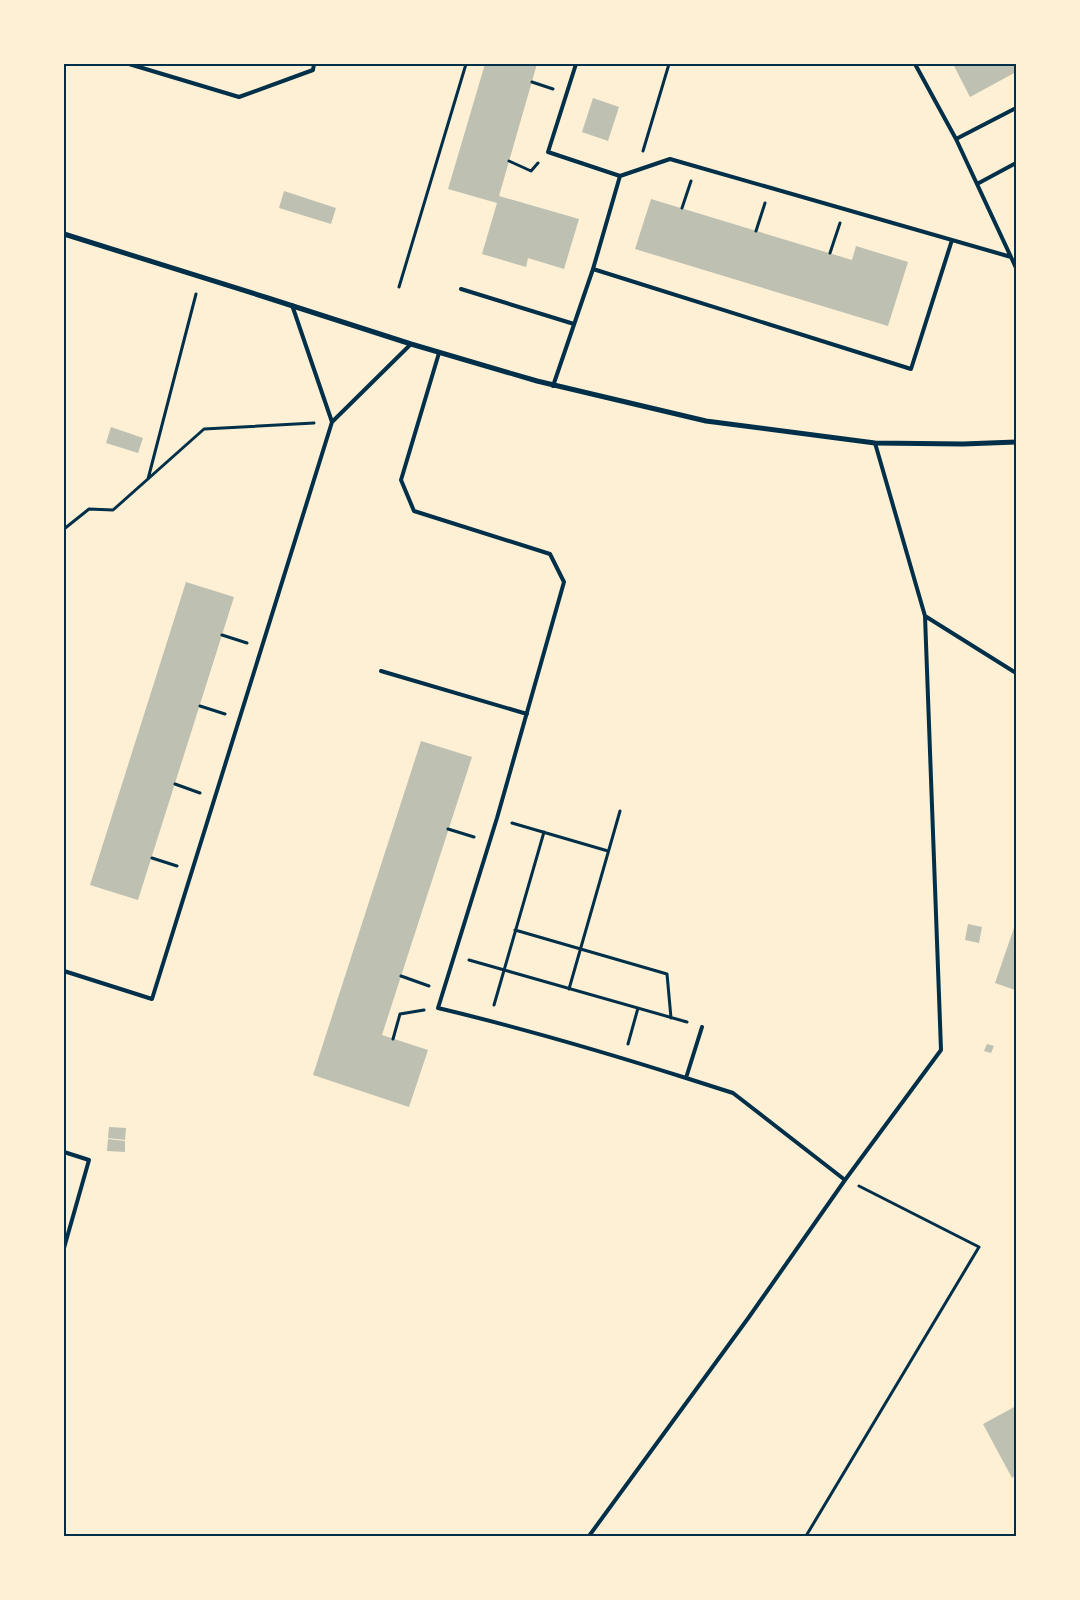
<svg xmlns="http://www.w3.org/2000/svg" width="1080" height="1600" viewBox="0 0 1080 1600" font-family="Rubik,sans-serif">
<rect width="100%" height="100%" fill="#fdf0d5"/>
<path fill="#bec0b2" d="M485,64h52l-38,132 80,23 -15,50 -36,-11 -2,9 -44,-13 15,-51 -49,-14z
M953,64h60l3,8 -46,25z
M593,98l26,9 -11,34 -26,-9z
M284,191l52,17 -5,16 -52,-16z
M651,199l201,61 4,-14 52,16 -20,64 -253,-77z
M111,427l32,11 -5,15 -32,-10z
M186,582l48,15 -96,303 -48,-15z
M421,741l51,16 -90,278 46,15 -19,57 -96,-32z
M1016,922v64l-1,4 -20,-7z
M968,924l14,3 -3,16 -14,-3z
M987,1044l7,2 -3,7 -7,-2z
M109,1127l17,1 -1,12 -17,-2z
M108,1139l17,2v11l-18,-1z
M1016,1406v69l-4,3 -29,-54z"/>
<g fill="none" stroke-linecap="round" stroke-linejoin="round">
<path stroke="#003049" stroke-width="3" d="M532,82l21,7
M643,151l26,-87
M509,161l22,10 7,-8
M682,208l9,-27
M756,231l9,-28
M830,253l10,-30
M399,287l67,-223
M148,479l48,-185
M64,529l25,-20 24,1 91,-81 110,-6
M222,635l25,8
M200,706l25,8
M175,784l25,9
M512,823l96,28
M448,829l26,8
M152,858l25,8
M515,930l152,44 4,44
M469,960l218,62
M401,976l28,10
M569,989l51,-178
M494,1005l50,-173
M393,1039l7,-25 24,-4
M628,1044l10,-36
M806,1536l173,-289 -120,-61"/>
<path stroke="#003049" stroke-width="4" d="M129,64l110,33 74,-27 1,-6
M915,64l41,75 55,118
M956,139l60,-31
M620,176l50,-17 341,98 5,11
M977,184l39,-21
M593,269l318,100 41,-129
M461,289l113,35
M292,305l40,117 79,-78
M439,353l-38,127 13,31 136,43 14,28 -67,236 -59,190c84,20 166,44 248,70l16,-51
M553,386l40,-117 27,-93 -72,-24 28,-88
M925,616l91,57
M381,671l146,43
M64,971l88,28 180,-577
M686,1078l47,15 112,87
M64,1152l25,8 -25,88
M589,1536l160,-219 96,-137 96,-130 -16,-434 -50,-173"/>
<path stroke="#003049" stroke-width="5" d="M64,234l204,64 143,46 126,37 169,40 169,22 88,1 53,-2"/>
</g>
<rect width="1080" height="1600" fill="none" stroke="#fdf0d5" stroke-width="130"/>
<rect x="65" y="65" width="950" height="1470" fill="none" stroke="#003049" stroke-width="2"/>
</svg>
